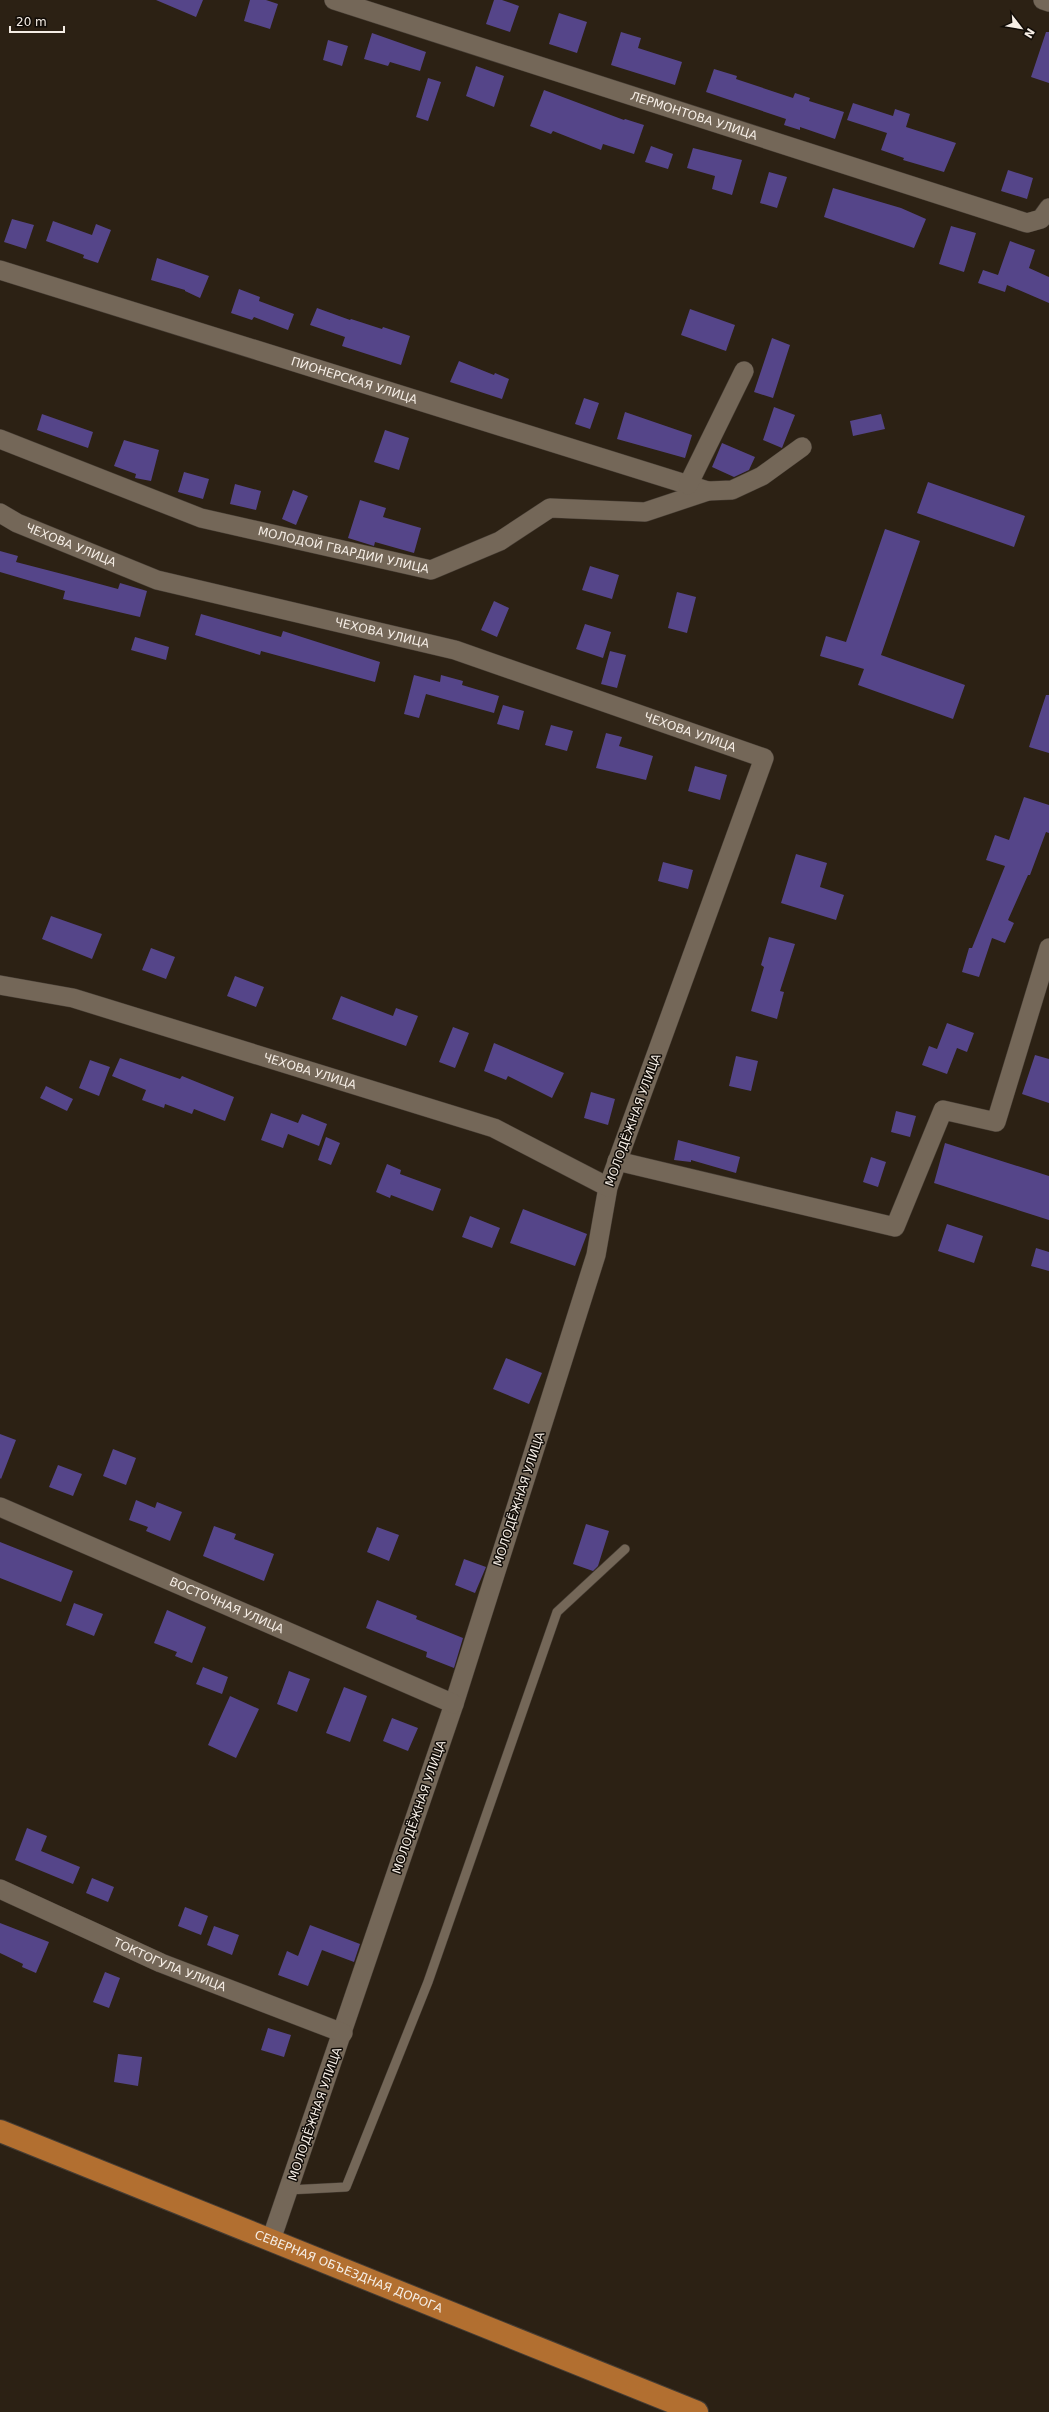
<svg xmlns="http://www.w3.org/2000/svg" width="1049" height="2412" viewBox="0 0 1049 2412" font-family="'DejaVu Sans',sans-serif">
<rect width="100%" height="100%" fill="#2c2114"/>
<path fill="#554589" d="M156,0h47l-7,17z
M250,0h16l12,4 -8,25 -26,-8z
M494,0h8l17,6 -9,26 -24,-8z
M559,13l28,9 -10,31 -28,-9z
M621,32l20,6 -3,10 44,14 -7,23 -64,-20z
M1046,32h3v51l-18,-6z
M372,33l54,19 -6,19 -30,-9 -2,4 -24,-7z
M328,40l20,6 -6,20 -19,-6z
M476,66l28,10 -10,31 -28,-11z
M714,69l23,7 -1,3 57,19 2,-5 15,5 -1,3 35,11 -9,27 -35,-12v3l-16,-5 2,-6 -80,-27z
M428,78l13,4 -13,39 -12,-4z
M544,90l80,30 1,-1 19,6 -10,29 -31,-10 -2,6 -48,-19 -2,3 -21,-8z
M853,103l40,13 2,-7 15,5 -4,13 50,16 -12,29 -41,-12 1,-2 -23,-8 6,-17 -40,-13z
M651,146l22,8 -5,15 -23,-7z
M693,148l49,12 -10,35 -20,-6 3,-13 -28,-8z
M1008,170l25,8 -6,21 -26,-8z
M769,172l18,5 -10,31 -17,-5z
M833,188l68,20 25,11 -12,29 -90,-31z
M12,219l22,6 -8,24 -22,-7z
M53,221l39,14 4,-11 15,6 -13,33 -15,-5 1,-3 -38,-14z
M951,226l25,7 -12,39 -25,-8z
M1010,241l25,9 -6,18 20,9v26l-42,-18 -2,7 -27,-9 5,-13 15,5z
M157,258l52,18 -9,22 -15,-7v-1l-34,-10z
M239,289l21,8 -1,4 35,13 -6,16 -34,-13 -2,3 -21,-7z
M317,308l33,12 1,-1 31,10 1,-2 27,9 -9,29 -59,-19 3,-9 -35,-12z
M690,309l45,16 -9,26 -45,-16z
M772,338l18,7 -17,53 -19,-6z
M459,361l35,14 1,-2 14,6 -7,20 -52,-17z
M584,398l15,5 -9,26 -15,-5z
M774,407l21,8 -13,33 -19,-8z
M625,412l67,23 -7,23 -68,-19z
M42,414l51,18 -5,16 -51,-18z
M881,414l4,15 -32,7 -3,-15z
M385,430l24,8 -10,32 -25,-8z
M124,440l35,10 -8,31 -16,-3 1,-4 -22,-8z
M722,443l33,14 -6,13 -15,7 -22,-10z
M184,472l25,7 -6,20 -25,-7z
M928,482l97,34 -11,31 -97,-34z
M235,484l26,7 -5,19 -26,-6z
M293,490l15,6 -12,29 -14,-6z
M360,500l26,8 -3,9 38,11 -7,25 -39,-11 -1,4 -26,-8z
M885,529l35,12 -39,114 84,30 -12,34 -95,-34 6,-16 -44,-13 6,-20 20,6z
M0,551l18,5 -2,6 54,14 48,13 2,-6 27,8 -7,26 -77,-18 2,-8 -65,-19z
M590,566l29,9 -7,24 -30,-9z
M677,592l19,5 -9,36 -19,-5z
M494,601l15,7 -12,29 -16,-7z
M201,614l80,23 2,-6 97,31 -5,20 -114,-31 -1,4 -65,-20z
M585,624l26,8 -8,26 -27,-9z
M135,637l34,10 -3,13 -35,-10z
M610,651l16,4 -9,33 -16,-4z
M414,675l26,7 1,-7 22,6 -1,4 37,11 -5,17 -68,-19 -7,24 -15,-4z
M1046,695h3v58l-20,-6z
M503,705l21,6 -5,19 -22,-6z
M551,725l22,6 -6,20 -22,-6z
M606,733l16,4 -3,9 34,10 -7,24 -50,-12z
M695,766l32,9 -7,25 -32,-9z
M1024,797l25,8v28l-3,-1 -16,43h-2l-20,45 6,3 -9,20 -13,-5 -13,39 -17,-5 7,-24h3l33,-82 -19,-6 9,-25 14,5z
M796,854l31,9 -7,24 24,8 -8,25 -55,-17z
M663,862l30,8 -5,19 -30,-8z
M51,916l51,18 -10,25 -50,-20z
M769,937l26,7 -15,47 4,1 -7,27 -26,-8 13,-44 -3,-2z
M151,948l24,9 -9,22 -24,-9z
M235,976l29,11 -8,20 -29,-11z
M341,996l52,20 3,-8 22,8 -12,30 -74,-27z
M947,1023l27,10 -7,19 -10,-4 -10,26 -25,-9 7,-19 8,3z
M453,1027l16,6 -14,35 -16,-6z
M494,1043l70,30 -12,25 -44,-22 -2,4 -22,-9z
M1035,1055l14,4v44l-27,-9z
M736,1056l22,5 -7,30 -22,-5z
M120,1058l60,21 2,-3 52,21 -9,24 -31,-12 -2,5 -27,-10 -1,4 -22,-8 4,-10 -34,-14z
M90,1060l20,7 -11,29 -20,-8z
M46,1086l27,13 -6,12 -27,-13z
M591,1092l24,7 -7,26 -24,-7z
M896,1111l20,5 -6,21 -19,-5z
M271,1113l27,10 4,-9 25,10 -8,22 -31,-12 -5,14 -22,-8z
M326,1137l14,6 -9,22 -13,-5z
M678,1140l62,17 -4,16 -45,-13v2l-17,-2z
M945,1143l104,33v44l-115,-37z
M871,1157l15,5 -8,25 -15,-5z
M387,1164l14,6 -1,4 41,15 -8,22 -42,-16 -1,3 -14,-6z
M523,1209l64,25 -12,32 -65,-23z
M470,1216l30,12 -8,20 -30,-11z
M947,1224l36,12 -9,27 -36,-12z
M1036,1248l13,4v19l-18,-5z
M506,1358l36,15 -13,31 -36,-15z
M0,1434l16,6 -15,39 -1,-1z
M113,1449l23,9 -10,27 -23,-9z
M58,1465l24,9 -9,22 -24,-9z
M136,1500l19,8 2,-6 25,10 -12,29 -24,-10 2,-4 -19,-7z
M586,1524l23,7 -11,35 -5,5 -20,-7z
M214,1526l22,8 -2,5 40,15 -10,27 -61,-25z
M377,1527l22,8 -10,26 -22,-9z
M0,1542l73,29 -12,31 -61,-24z
M464,1559l22,8 -11,26 -20,-8z
M377,1600l40,16 -1,3 47,19 -9,30 -28,-11 1,-5 -61,-24z
M74,1603l29,11 -9,22 -28,-11z
M167,1610l39,17 -14,36 -17,-7 2,-4 -23,-9z
M203,1667l25,10 -6,17 -26,-10z
M289,1671l21,8 -13,33 -20,-8z
M344,1687l23,9 -17,46 -24,-9z
M230,1696l29,13 -23,49 -28,-13z
M392,1718l26,10 -10,23 -25,-10z
M27,1828l20,8 -6,15 39,16 -7,17 -58,-24z
M92,1878l22,9 -6,15 -22,-9z
M185,1907l23,9 -7,19 -23,-9z
M0,1923l49,19 -13,31 -14,-6 1,-3 -23,-11z
M310,1925l50,19 -6,18 -32,-12 -14,36 -30,-11 9,-24 11,5z
M214,1926l25,9 -7,20 -25,-10z
M105,1972l15,6 -11,30 -16,-6z
M268,2028l23,7 -7,22 -23,-7z
M118,2054l24,3 -4,29 -24,-4z"/>
<g fill="none" stroke-linecap="round" stroke-linejoin="round">
<defs>
<path id="lane" d="M288,2190l58,-3 82,-205 129,-370 68,-63"/>
<g id="street">
<path id="s1" d="M334,0l693,223 14,-4 8,-11"/>
<path d="M1043,0l6,2"/>
<path id="s2" d="M0,270l708,221"/>
<path id="s3" d="M0,439l201,79 230,52 69,-29 50,-33 95,4 63,-21 24,-1 30,-14 40,-29"/>
<path d="M688,485l56,-114"/>
<path id="s4" d="M0,513l17,10 140,57 298,70 309,108 -156,429 -12,68 -142,449 -183,536"/>
<path id="s5" d="M0,985l73,13 421,130 114,59"/>
<path d="M617,1161l278,66 48,-117 53,12 53,-174"/>
<path id="s6" d="M0,1507l454,197"/>
<path id="s7" d="M0,1889l161,74 182,70"/>
</g>
<g id="primary">
<path id="s8" d="M0,2131l697,281"/>
</g>
</defs>
<use href="#lane" stroke="#463d34" stroke-width="10"/>
<use href="#street" stroke="#463d34" stroke-width="20"/>
<use href="#primary" stroke="#463d34" stroke-width="24"/>
<use href="#lane" stroke="#746758" stroke-width="9"/>
<use href="#street" stroke="#746758" stroke-width="19"/>
<use href="#primary" stroke="#b26f30" stroke-width="22"/>
</g>
<g text-anchor="middle" dominant-baseline="central" stroke-width="3" stroke-linejoin="round" paint-order="stroke">
<g font-size="12" fill="#f5ede5" stroke="#110c07">
<text stroke="none"><textPath href="#s1" startOffset="378">ЛЕРМОНТОВА УЛИЦА</textPath></text>
<text stroke="none"><textPath href="#s2" startOffset="371">ПИОНЕРСКАЯ УЛИЦА</textPath></text>
<text stroke="none"><textPath href="#s4" startOffset="78">ЧЕХОВА УЛИЦА</textPath></text>
<text stroke="none"><textPath href="#s3" startOffset="362">МОЛОДОЙ ГВАРДИИ УЛИЦА</textPath></text>
<text stroke="none"><textPath href="#s4" startOffset="402">ЧЕХОВА УЛИЦА</textPath></text>
<text stroke="none"><textPath href="#s4" startOffset="726">ЧЕХОВА УЛИЦА</textPath></text>
<text stroke="none"><textPath href="#s5" startOffset="322">ЧЕХОВА УЛИЦА</textPath></text>
<text transform="translate(633 1120) rotate(-70)">МОЛОДЁЖНАЯ УЛИЦА</text>
<text transform="translate(519 1499) rotate(-72)">МОЛОДЁЖНАЯ УЛИЦА</text>
<text stroke="none"><textPath href="#s6" startOffset="247">ВОСТОЧНАЯ УЛИЦА</textPath></text>
<text transform="translate(419 1807) rotate(-71)">МОЛОДЁЖНАЯ УЛИЦА</text>
<text stroke="none"><textPath href="#s7" startOffset="186">ТОКТОГУЛА УЛИЦА</textPath></text>
<text transform="translate(315 2114) rotate(-71)">МОЛОДЁЖНАЯ УЛИЦА</text>
<text stroke="none"><textPath href="#s8" startOffset="376">СЕВЕРНАЯ ОБЪЕЗДНАЯ ДОРОГА</textPath></text>
</g>
</g>
<g transform="translate(1021 28) rotate(121)" stroke="#110c07" stroke-width="3" paint-order="stroke">
<path d="M0-3L7 15L0 10L-7 15Z" fill="#f5ede5"/>
<text y="-6" font-size="11" font-weight="bold" text-anchor="middle" fill="#f5ede5">N</text>
</g>
<path d="M10 26v6h54v-6" fill="none" stroke="#f5ede5" stroke-width="2"/>
<text x="16" y="26" font-size="12" fill="#f5ede5" stroke="#110c07" stroke-width="3" paint-order="stroke">20 m</text>
</svg>
